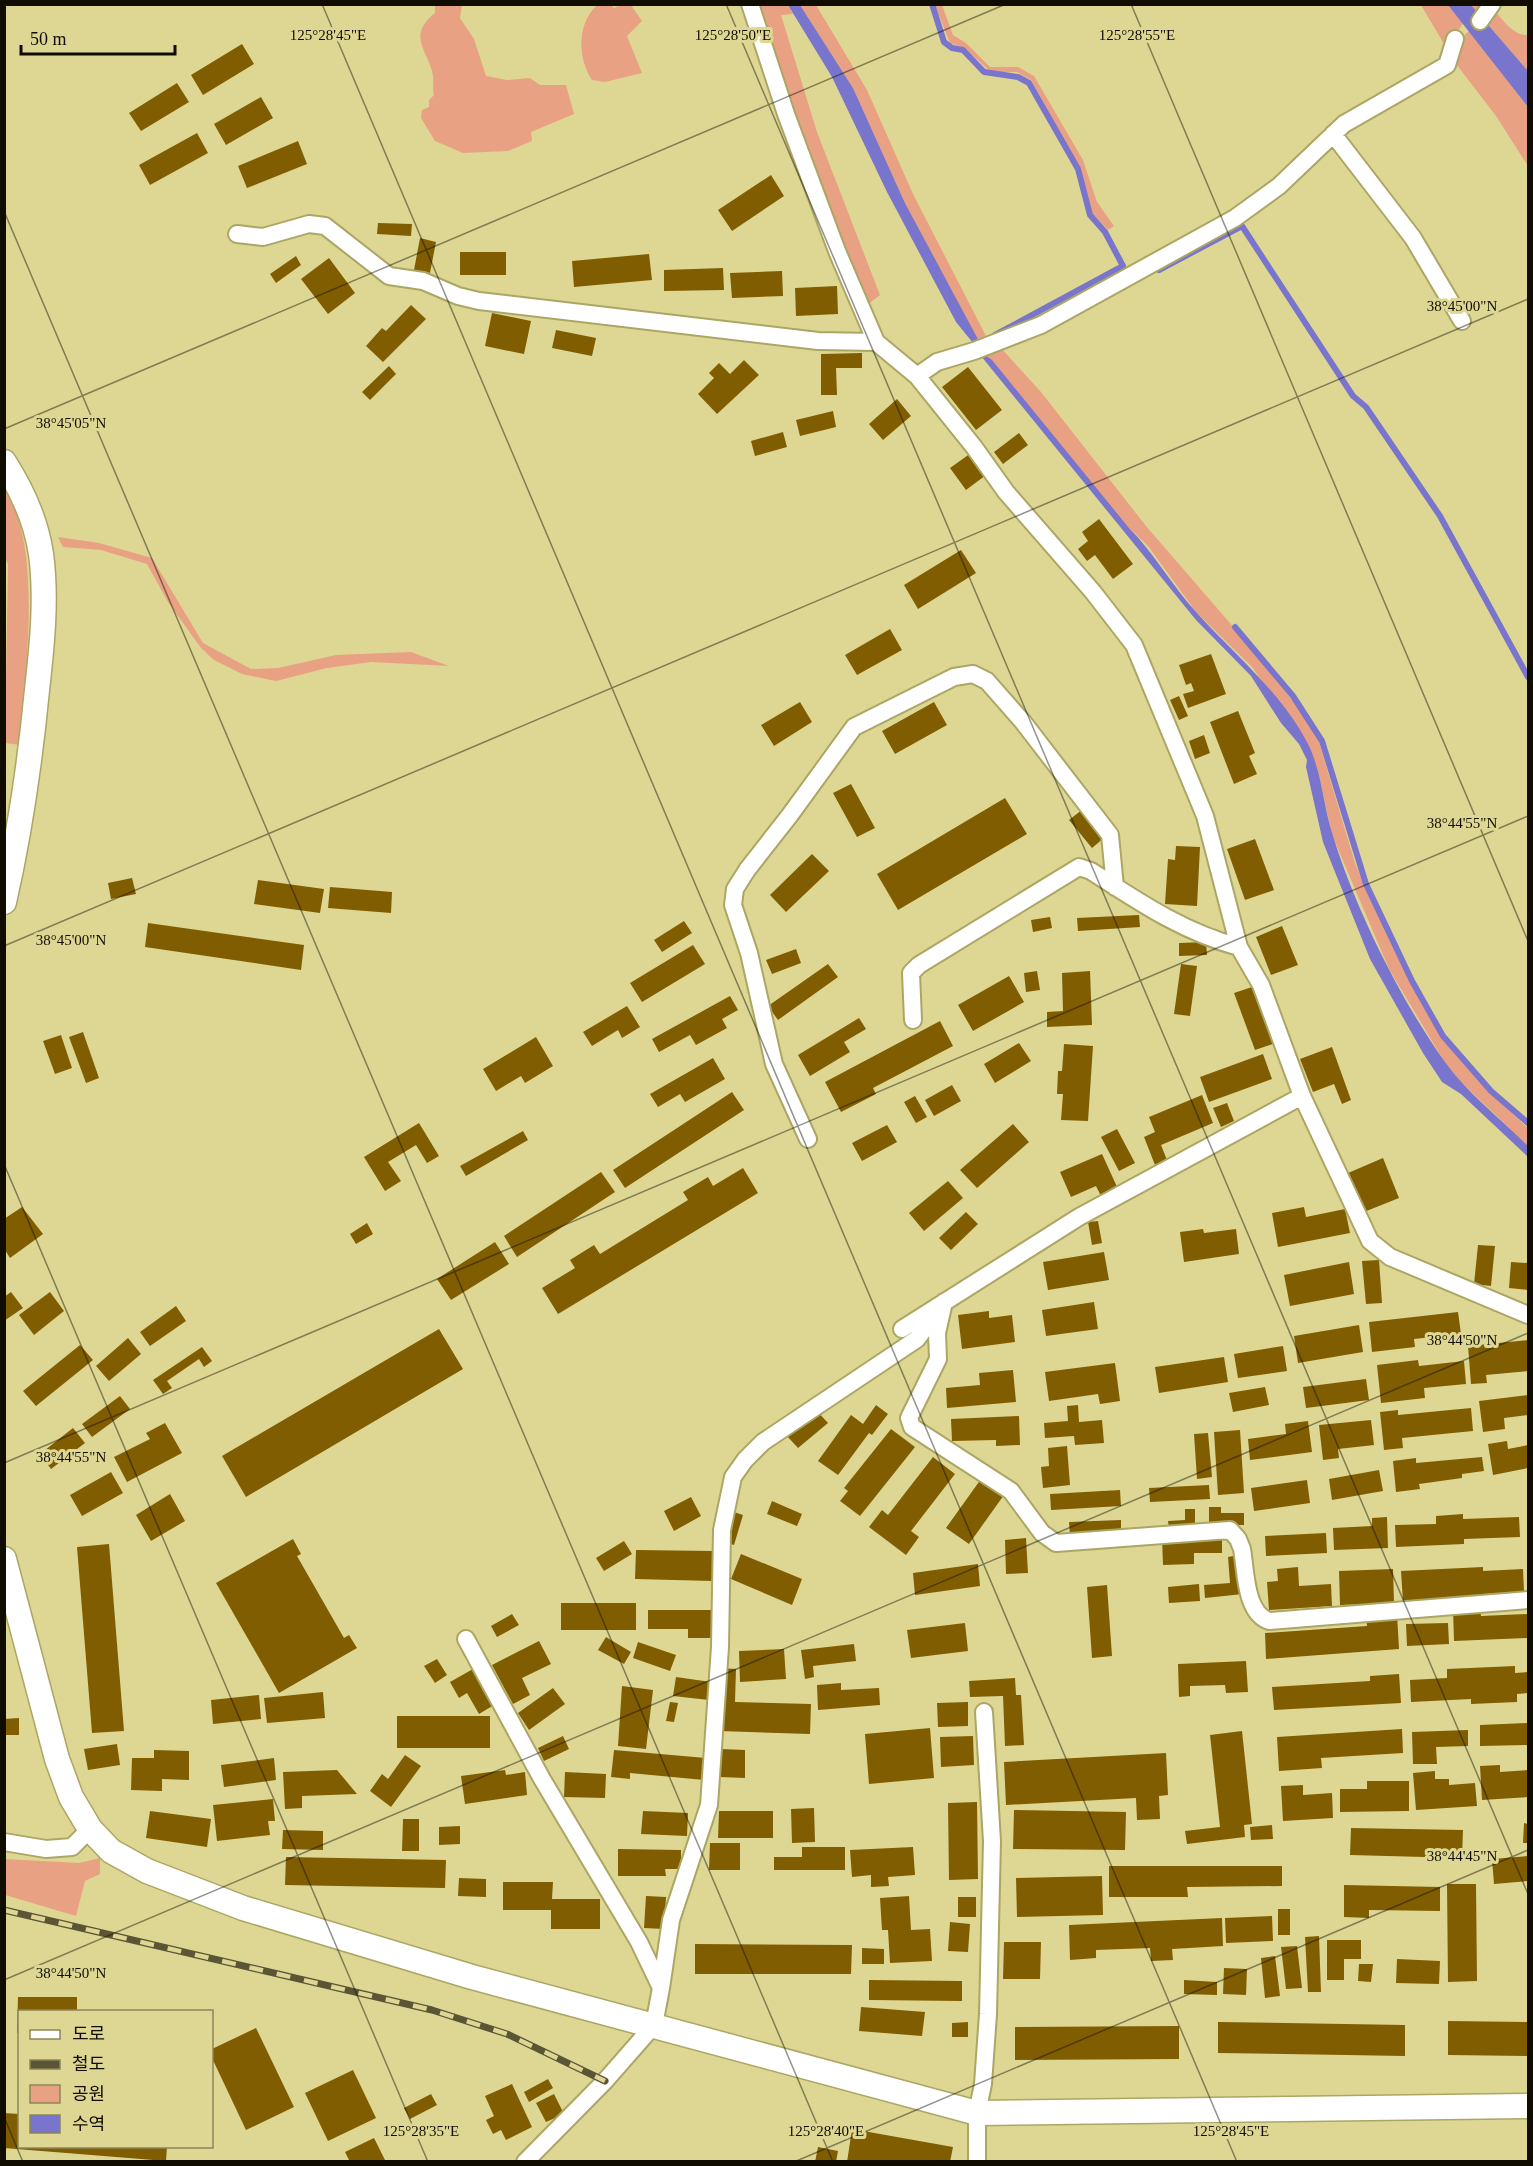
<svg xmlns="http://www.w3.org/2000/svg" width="1533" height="2166" viewBox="0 0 1533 2166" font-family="'Times New Roman','Noto Sans KR',serif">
<rect width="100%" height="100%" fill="#ded794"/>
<path fill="#e9a183" d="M435,5h27l-2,13 14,21 12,37 21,4 23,-2 10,7h26l8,29 -43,18 1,9 -24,10 -45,2 -28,-12 -14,-23 1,-8 7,-3v-7l5,-5c-2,-7 0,-13 -1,-19 -3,-23 -28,-40 2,-63z
M597,5h14l3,3 7,-3h10l11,16 -15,15 15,37 -37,9 -13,-2c-15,-23 -15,-56 5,-75z
M758,5h30l5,9 -12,1 36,117 63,163 -13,10 -65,-162z
M800,5h16l51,85 46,104 73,142 -8,4 -10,-17 -63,-120 -52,-115z
M935,5h7l11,30 13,8 24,24h28l16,9 49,84 14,42 17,24 -6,4 -16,-17 -12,-45 -49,-88 -14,-8h-26l-27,-24 -14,-5z
M1421,5h27l15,18 -16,26z
M1471,5h19c10,11 22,31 38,30v36z
M1469,31l59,76v59l-32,-50 -43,-56 5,-19z
M1001,348l40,44 105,134 109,126 47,61 17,29 36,121 9,22 58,120 19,31 19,24 30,33 38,35v18l-67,-64 -16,-19 -56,-94 -57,-134 -11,-51 -14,-41 -55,-76 -56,-55 -48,-66 -19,-18 -145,-174z
M5,488c39,64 19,183 16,257l-16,-2 3,-179 -4,-8z
M58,537l41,6 53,15 51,85 48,26 27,-1 58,-13 75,-3 38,14 -78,-4 -44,6 -51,13 -34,-7 -28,-14 -13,-12 -33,-46 -21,-38 -46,-14 -38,-3z
M100,1858v16l-15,7 -9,35 -71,-21v-36l74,4z"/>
<path fill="#7975cc" d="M788,5h12l53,83 52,115 75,140h-7l-17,-21 -69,-130 -55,-115z
M1448,5h23l57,66v36z
M984,354l8,6 137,168c26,26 43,58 68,85 38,42 84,79 111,131 14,28 15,61 25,92 23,74 67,163 112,226 23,32 56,57 83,84v11l-67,-63 -19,-12 -19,-29 -53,-94 -35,-87 -12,-30 -17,-75 1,-7 -8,-16 -18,-21 -30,-47 -55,-56 -215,-264z"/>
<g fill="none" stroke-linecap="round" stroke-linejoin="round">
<path stroke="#7975cc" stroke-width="6" d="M932,4l12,38 8,6 11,2 21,22 34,5 11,6 49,86 12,46 15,17 18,34 -128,69
M1159,270l83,-44 111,170 13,11 74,109 88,161
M1235,627l58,69 29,45 44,143 46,97 31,55 48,55 37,32"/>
</g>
<path fill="#805d00" d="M242,44l12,20 -51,31 -12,-20z
M177,83l12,19 -48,29 -12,-18z
M261,97l12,21 -47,27 -12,-21z
M197,133l11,20 -58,32 -11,-20z
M298,141l9,23 -60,24 -9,-22z
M771,175l13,21 -52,35 -14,-21z
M378,223l34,1 -1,12 -34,-2z
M420,238l16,4 -6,31 -16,-3z
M460,252h46v23h-46z
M649,254l3,26 -78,7 -2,-26z
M296,256l5,9 -25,18 -6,-9z
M329,258l26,35 -27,21 -27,-35z
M723,268l1,22 -60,1v-21z
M782,271l1,25 -51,2 -2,-25z
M837,286l1,28 -42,2 -1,-28z
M411,305l15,14 -43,43 -17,-16 16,-18 4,3z
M492,313l39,8 -7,33 -39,-8z
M556,330l40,8 -4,18 -40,-8z
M862,353v15h-26l1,27h-16v-41z
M744,360l15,15 -42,39 -19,-20 16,-16 -5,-5 10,-10 11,11z
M389,366l7,8 -26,26 -8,-8z
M968,367l34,43 -26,20 -34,-43z
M897,399l14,17 -28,24 -14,-16z
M833,411l3,16 -36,9 -4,-16z
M783,432l4,15 -32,9 -4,-15z
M1019,433l9,12 -25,19 -9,-12z
M971,453l15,22 -20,15 -16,-22z
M1099,519l34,45 -20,15 -18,-24 -8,6 -9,-12 10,-8 -6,-9z
M961,550l15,23 -58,36 -14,-24z
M890,629l12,21 -45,25 -12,-20z
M1211,654l15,40 -38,14 -5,-14 11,-3 -3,-8 -5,2 -7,-20z
M1179,696l9,20 -9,4 -9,-20z
M800,702l12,20 -38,24 -13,-21z
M934,702l13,23 -52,29 -13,-23z
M1238,711l17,42 -6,3 8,18 -23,10 -24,-62z
M1204,735l6,18 -15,6 -6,-18z
M851,784l24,44 -18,9 -24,-44z
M1005,798l22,36 -129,76 -21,-36z
M1083,809l22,28 -13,11 -23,-28z
M1255,839l19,51 -29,10 -18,-51z
M1176,846l24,1 -3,59 -32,-2 3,-45 7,1z
M812,854l17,17 -43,41 -16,-17z
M132,878l4,16 -25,5 -3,-16z
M258,880l66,9 -4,24 -66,-9z
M330,887l62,5 -1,21 -63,-5z
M1139,915l1,12 -62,4 -1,-13z
M1050,917l2,11 -19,4 -2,-12z
M684,921l8,12 -30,19 -8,-12z
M148,923l156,22 -3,25 -156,-23z
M1282,926l16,39 -27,10 -15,-38z
M1206,942l1,13 -28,1v-13z
M693,945l12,19 -63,38 -12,-19z
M796,949l5,14 -29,11 -6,-14z
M828,964l10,13 -60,43 -10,-14z
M1181,964l16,2 -7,50 -16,-2z
M1037,971l3,19 -14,2 -2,-19z
M1090,971l2,54 -45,2v-15l16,-1 -1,-38z
M1009,976l15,26 -51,29 -15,-26z
M1255,986l21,57 -21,7 -21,-57z
M730,996l8,14 -16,9 5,9 -31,17 -6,-10 -31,17 -7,-13z
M627,1006l13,21 -18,11 -4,-8 -26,16 -9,-14z
M859,1018l7,11 -22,13 6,10 -40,24 -12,-21z
M940,1021l13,25 -80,42 3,6 -35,18 -16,-30z
M83,1032l16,46 -13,5 -17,-46z
M61,1035l11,33 -17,6 -12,-33z
M536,1037l17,29 -28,17 -4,-7 -25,15 -13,-22z
M1019,1043l12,18 -36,22 -11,-19z
M1064,1044l29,2 -5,75 -27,-1 2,-26h-6l1,-23h4z
M1332,1047l19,53 -9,4 -8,-20 -21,8 -13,-33z
M1263,1054l9,25 -63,23 -9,-25z
M713,1058l12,21 -40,23 -5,-8 -22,13 -8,-13z
M952,1085l9,16 -27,15 -9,-16z
M732,1092l12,18 -119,78 -12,-18z
M1202,1095l11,28 -52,22 6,15 -12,5 -11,-28 11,-5 -6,-15z
M915,1096l12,21 -11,6 -12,-21z
M1227,1103l7,18 -13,6 -8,-19z
M419,1123l20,33 -12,7 -11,-18 -28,17 13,19 -16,10 -21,-34z
M1013,1124l16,18 -52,46 -17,-18z
M887,1125l10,17 -35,19 -10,-18z
M1117,1129l18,34 -16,8 -18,-34z
M523,1131l5,9 -62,36 -6,-10z
M1102,1154l16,35 -17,7 -5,-10 -25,11 -11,-25z
M1383,1158l16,40 -35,14 -16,-39z
M743,1168l15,25 -200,121 -16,-26 33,-20 -5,-8 24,-15 6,9 88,-54 -5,-8 25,-15 5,9z
M601,1172l14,20 -98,65 -13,-21z
M948,1181l15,17 -39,33 -15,-18z
M22,1207l21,27 -33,24 -5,-8 -1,-31z
M1304,1207l2,10 39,-8 5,24 -72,14 -6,-34z
M966,1212l12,12 -27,26 -12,-12z
M1098,1221l4,22 -10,2 -4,-23z
M367,1223l6,11 -17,10 -6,-10z
M1203,1229l1,4 32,-4 3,25 -55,8 -4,-30z
M495,1242l14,22 -58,36 -14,-21z
M1478,1245l17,1 -4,40 -17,-2z
M1104,1252l5,28 -61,10 -5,-28z
M1379,1260l3,43 -16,1 -4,-43z
M1349,1262l5,32 -64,12 -6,-31z
M1511,1262l17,1v27l-19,-2z
M11,1292l12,16 -19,13v-24z
M50,1292l14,19 -30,24 -15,-20z
M1094,1302l4,27 -52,7 -4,-26z
M176,1306l10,15 -36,25 -10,-14z
M989,1311v7l23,-3 3,27 -53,7 -4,-34z
M1458,1312l3,22 -47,5 1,8 -43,5 -3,-30z
M1359,1325l4,27 -65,11 -4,-27z
M439,1329l24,40 -217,128 -24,-41z
M128,1338l13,16 -32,27 -13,-15z
M1528,1340v31l-42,4 1,8 -16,1 -3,-38z
M80,1345l13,15 -57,46 -13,-15z
M1283,1346l4,25 -49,7 -4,-24z
M202,1347l10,14 -8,6 -5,-8 -32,22 5,7 -9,6 -10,-14z
M1224,1357l4,25 -69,11 -4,-26z
M1418,1360l1,6 45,-5 2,23 -42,4 1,10 -44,5 -4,-38z
M1115,1363l5,38 -20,3 -2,-10 -49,7 -4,-29z
M1013,1370l3,32 -69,6 -1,-20 34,-3 -1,-12z
M1366,1379l3,21 -63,8 -3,-21z
M1265,1387l4,18 -36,7 -4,-19z
M1528,1395v20l-24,3 1,11 -22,3 -4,-31z
M120,1396l10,13 -38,28 -10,-13z
M876,1405l12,9 -16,21 -3,-2 -31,42 -20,-14 33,-46 12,9z
M1078,1405l1,17 23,-2 2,23 -29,2 -1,-9 -29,2 -1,-15 24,-2 -1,-15z
M1471,1408l2,23 -71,7 1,10 -19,2 -4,-38 18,-2v5z
M817,1411l11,12 -30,25 -11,-12z
M1019,1416l1,29 -24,1v-6l-44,1 -1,-22z
M1371,1420l3,25 -36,4 1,9 -16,2 -4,-35z
M1308,1421l4,31 -62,8 -2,-21 38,-5 -1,-10z
M165,1423l17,30 -55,29 -13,-25 36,-18 -4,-6z
M73,1428l12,15 -34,26 -11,-15z
M891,1429l24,18 -55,69 -20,-15 8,-10 -4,-3z
M1240,1430l4,63 -26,2 -4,-63z
M1208,1433l4,44 -15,2 -3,-45z
M1507,1441l1,8 20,-4v23l-35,7 -5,-31z
M1067,1446l3,39 -27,3 -2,-21 8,-1 -1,-18z
M933,1457l22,17 -44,57 8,6 -13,18 -37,-28 13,-17 6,5z
M1482,1457l2,14 -22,3v4l-43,6 1,5 -24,3 -3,-31 23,-3v5z
M1379,1470l4,21 -51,9 -3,-21z
M111,1472l12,21 -41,23 -12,-21z
M981,1479l23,16 -35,49 -23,-16z
M1307,1480l3,23 -56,8 -3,-23z
M1209,1485l1,14 -60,3 -1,-14z
M1120,1490l1,16 -70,4 -1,-16z
M170,1494l15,27 -34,20 -15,-26z
M691,1497l10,19 -27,15 -10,-20z
M772,1501l30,13 -5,12 -30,-12z
M1209,1507h12v6h23v12h-35z
M1185,1509h10v19h-26l-1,-7 17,-1z
M734,1512l9,3 -9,30 -9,-3z
M1463,1514v5l56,-2 1,20 -56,2v5l-68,3 -1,-22 41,-1v-8z
M1387,1517l1,31 -54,2 -1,-22 39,-2v-8z
M1121,1520v14l-51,2 -1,-14z
M1326,1533l1,20 -61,3 -1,-20z
M1222,1536v17h-28v11l-31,1 -1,-27z
M1026,1538l2,35 -22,1 -1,-34z
M293,1539l8,15 -4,2 47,82 5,-3 8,13 -78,45 -63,-110z
M624,1541l8,13 -28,17 -8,-13z
M109,1544l15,187 -32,2 -15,-186z
M636,1550l77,1v30l-78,-2z
M741,1554l61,25 -10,26 -61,-26z
M1239,1555l4,39 -38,4 -1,-13 26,-2 -2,-26z
M978,1564l2,22 -65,9 -2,-22z
M1298,1567l1,19 32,-2 1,22 -63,4 -2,-28 11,-1 -1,-12z
M1483,1567v4l40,-2 1,23 -40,2 1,3 -82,5 -2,-31z
M1393,1569l1,34 -54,2 -1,-34z
M1199,1584l1,17 -31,2 -1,-16z
M1107,1585l5,71 -20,2 -5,-71z
M561,1603h75v27h-75z
M1480,1608l1,8 47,-2v24l-74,3 -1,-32z
M648,1610h66v28h-26v-9h-40z
M512,1614l7,11 -22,12 -6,-11z
M1397,1614l2,35 -133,10 -1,-26 102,-7 -1,-10z
M965,1623l3,28 -57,7 -4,-28z
M1448,1623l1,21 -42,2 -1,-22z
M606,1637l25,15 -7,12 -26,-14z
M539,1641l12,23 -29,14 8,17 -17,9 -21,-39z
M638,1642l38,13 -6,16 -37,-13z
M854,1644l2,17 -43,5 1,11 -9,2 -4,-29z
M784,1649l2,30 -46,3 -1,-31z
M437,1659l10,16 -12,8 -11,-17z
M1246,1661l2,31 -22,1 -1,-8 -35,1v10l-11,1 -1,-33z
M1515,1666v7l13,-1v21l-11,1v8l-46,2v-5l-60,3 -1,-22 37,-2v-9z
M721,1668l15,1 -1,33 76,2 -1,30 -91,-3z
M473,1669l21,36 -15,9 -12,-21 -8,5 -9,-16z
M1399,1674l2,29 -127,7 -2,-23 98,-6v-5z
M676,1677l35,5 -2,18 -36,-4z
M1015,1678l1,17h5l3,50 -19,1 -2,-50 -33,1 -1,-16z
M841,1683v7l38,-2 1,17 -62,5 -1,-25z
M622,1686l31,4 -7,59 -28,-3z
M553,1688l12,16 -36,26 -11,-17z
M323,1692l2,26 -58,5 -3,-25z
M259,1695l2,24 -48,5 -2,-24z
M670,1702l8,1 -4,19 -8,-1z
M968,1702v24l-30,1 -1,-24z
M397,1716h93v32h-93z
M19,1718v17h-15v-16z
M1528,1723v22l-48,1v-21z
M930,1728l4,50 -65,6 -4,-50z
M1402,1729l1,24 -82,5 1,10 -43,3 -2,-34z
M1468,1730v16l-32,1 1,17h-24l-1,-32z
M1242,1731l10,93 -8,1 1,12 -58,7 -2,-13 35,-4 -10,-92z
M563,1736l6,13 -25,12 -6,-13z
M973,1736l1,29 -33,2 -1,-30z
M117,1744l3,21 -32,5 -4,-21z
M721,1749l24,1v28l-25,-1z
M154,1750l35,1v29l-27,-1v12l-31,-1 1,-32h22z
M614,1750l92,8 -2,22 -74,-7v6l-19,-2z
M1166,1753l2,42 -9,1 1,23 -23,1 -1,-22 -130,7 -2,-43z
M405,1755l16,11 -30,41 -21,-16 12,-17 6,5z
M274,1758l2,22 -52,7 -3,-22z
M1500,1765v7l28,-2v27l-46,3 -2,-34z
M337,1770l20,24 -55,2v12l-17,1 -2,-37z
M505,1770l1,5 19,-3 2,23 -62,9 -4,-28z
M1435,1771v8h14v6l26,-2 2,23 -61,4 -3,-37z
M565,1772l41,2 -1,24 -41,-1z
M1367,1781h42v30l-69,1v-23h27z
M1303,1785v10l29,-2 1,25 -50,3 -2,-35z
M273,1799l2,22h-7l2,14 -53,6 -4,-36z
M977,1802l1,77 -29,1 -1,-77z
M814,1808l1,34 -23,1 -1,-34z
M1014,1810l112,2 -1,38 -112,-1z
M150,1811l61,8 -4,28 -61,-9z
M643,1811l45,2 -1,23 -46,-2z
M719,1811h54v27h-55z
M403,1819h16v32h-17z
M1524,1823l4,1v19h-5z
M1272,1825l1,14 -22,1 -1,-13z
M460,1826v18l-21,1v-18z
M1351,1828l112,2 -1,28 -112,-3z
M283,1830l40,1v19l-41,-1z
M710,1843h30v27h-31z
M802,1847h43v23h-71v-13h28z
M913,1847l2,28 -27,2 1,9 -18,1v-12l-19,2 -2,-27z
M618,1849l63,1v19h-16l1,7h-48z
M1528,1856v25l-34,3 -2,-25z
M286,1857l160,3 -1,28 -160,-3z
M1109,1866h173v20l-95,1 1,10h-79z
M1102,1876l1,39 -86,2 -1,-39z
M459,1878l27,1v18l-28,-1z
M503,1882h50l-1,17h48v30h-49v-19h-48z
M1447,1884h29l1,97 -29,1z
M1344,1885l96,2v24l-71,-1v8l-25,-1z
M646,1896l20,1 -2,32 -20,-1z
M909,1896l2,34 19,-1 2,32 -42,2 -2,-33h-6l-2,-32z
M958,1897h18v20h-18z
M1278,1909h12v26h-12z
M1272,1916l1,25 -47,2 -1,-25z
M1222,1918l1,28 -51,3 1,11 -22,1 -1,-13 -54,2v8l-26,2 -1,-35z
M950,1922l20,2 -2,28 -20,-1z
M1319,1936l2,56h-13l-3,-55z
M1327,1940h34v19h-17v21h-17z
M1004,1942h37l-1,37h-37z
M695,1944l157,1 -1,29h-156z
M1297,1946l5,42 -16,1 -5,-42z
M862,1948l22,1v15h-22z
M1275,1956l5,40 -15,2 -4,-40z
M1397,1959l43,2 -1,23 -43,-1z
M1359,1964h14l-2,18 -13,-1z
M1224,1968l23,1 -1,26 -23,-1z
M869,1980l93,1v20l-93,-1z
M1184,1980l33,2v13l-33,-1z
M18,1997h59v15h-57v21h-3z
M861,2007l64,5 -3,24 -63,-5z
M1448,2021l80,1v34l-80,-1z
M968,2022v15h-16v-14z
M1218,2022l187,3v31l-187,-3z
M1179,2026v33l-164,1v-33z
M256,2028l38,79 -48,23 -34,-72v-9z
M353,2070l23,48 -48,23 -23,-48z
M548,2079l5,9 -24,14 -5,-10z
M512,2084l20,43 -26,13 -5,-10 -8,4 -7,-14 8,-4 -9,-20z
M431,2094l6,11 -27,14 -6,-11z
M554,2094l10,20 -18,8 -10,-19z
M4,2113l16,1v32h147l-1,15 -162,-13z
M852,2129l101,18 -3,15h-103z
M374,2138l12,24h-36l-5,-10z
M818,2147l20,4 -2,11h-21z"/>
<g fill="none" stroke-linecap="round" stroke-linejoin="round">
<defs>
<path id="street" d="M750,4l36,110 51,137 39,91 41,34 57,71 32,45 87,100 41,53 71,171 34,131 22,38 41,111 68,145 20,16 138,58
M1480,21l12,-17
M1333,134l80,104 49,83
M237,234l26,3 46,-13 16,2 64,50 34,5 35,15 21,5 339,40 58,1
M917,376l20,-14 37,-11 67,-26 194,-107 44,-32 65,-62 103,-59 8,-26
M913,1020l-2,-47 8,-8 160,-98 12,4c48,31 92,61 148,76
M808,1139l-34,-75 -25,-111 -16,-48 2,-16 12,-19 43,-55 64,-88 100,-50 19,-3 14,7 36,41 87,113 5,52
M944,1302l-7,31 1,26 -29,59 3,9 99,64 31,42 14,10 174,-13 8,9 4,10c4,22 3,64 27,72l259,-21
M902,1329l177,-112 223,-121
M466,1639l76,140 97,163 22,46 -7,37 -49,56 -80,81
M4,1842l42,7 26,-2 18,-18
M661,1988l10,-68 38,-115 11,-158 2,-117 11,-53 12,-17 18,-18 154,-103 23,-31
M977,2162v-49l6,-29 5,-70 4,-173 -8,-129"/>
<path id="secondary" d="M4,462c18,28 32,58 37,92 6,44 1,92 -4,136 -7,72 -17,142 -33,212
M4,1559l53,200 14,38 19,32 21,22 36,20 96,37 229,69 505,136 551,-7"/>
</defs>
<use href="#street" stroke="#aca664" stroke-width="20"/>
<use href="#secondary" stroke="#aca664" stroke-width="27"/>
<use href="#street" stroke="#fff" stroke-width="16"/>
<use href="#secondary" stroke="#fff" stroke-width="24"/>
<defs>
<path id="rail" d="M4,1910l428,100 75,24 98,47"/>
</defs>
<use href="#rail" stroke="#5a5535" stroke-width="7"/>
<use href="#rail" stroke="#ded794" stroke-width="4.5" stroke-dasharray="14" stroke-linecap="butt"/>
</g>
<path fill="none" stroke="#100d00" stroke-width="1.5" stroke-opacity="0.45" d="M322,4l915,2158M726,4l802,1890M1131,4l397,937M4,211l829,1951M4,429l1002,-425M4,946l1524,-647M4,1164l424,998M4,1463l1524,-647M4,1980l1524,-647M4,2117l19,45M794,2162l734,-312"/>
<g font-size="15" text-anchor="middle" fill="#100d00" stroke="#ded794" stroke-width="6" stroke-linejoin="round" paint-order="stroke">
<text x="328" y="40">125°28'45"E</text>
<text x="733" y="40">125°28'50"E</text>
<text x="1137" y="40">125°28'55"E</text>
<text x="1462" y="311">38°45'00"N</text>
<text x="71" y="428">38°45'05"N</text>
<text x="1462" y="828">38°44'55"N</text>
<text x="71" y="945">38°45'00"N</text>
<text x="1462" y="1345">38°44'50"N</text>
<text x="71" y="1462">38°44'55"N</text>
<text x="1462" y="1861">38°44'45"N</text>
<text x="71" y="1978">38°44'50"N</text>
<text x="421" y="2136">125°28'35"E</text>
<text x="826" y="2136">125°28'40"E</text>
<text x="1231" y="2136">125°28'45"E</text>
</g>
<rect width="1533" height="2166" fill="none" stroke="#100d00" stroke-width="12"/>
<rect x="18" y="2010" width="195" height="138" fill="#ded794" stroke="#8c8659" stroke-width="1.5"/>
<rect x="30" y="2030" width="30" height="9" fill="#ffffff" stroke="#8c8659" stroke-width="1.5"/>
<text x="72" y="2040" font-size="18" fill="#100d00">도로</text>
<rect x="30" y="2060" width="30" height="9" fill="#5a5535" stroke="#8c8659" stroke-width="1.5"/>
<text x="72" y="2070" font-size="18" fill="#100d00">철도</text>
<rect x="30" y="2085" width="30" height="18" fill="#e9a183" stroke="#8c8659" stroke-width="1.5"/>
<text x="72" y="2100" font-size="18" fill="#100d00">공원</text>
<rect x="30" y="2115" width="30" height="18" fill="#7975cc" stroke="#8c8659" stroke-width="1.5"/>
<text x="72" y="2130" font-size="18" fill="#100d00">수역</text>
<path d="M21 45v9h154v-9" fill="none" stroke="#100d00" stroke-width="3"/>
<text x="30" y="45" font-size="18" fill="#100d00" stroke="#ded794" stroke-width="4.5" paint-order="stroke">50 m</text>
</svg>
